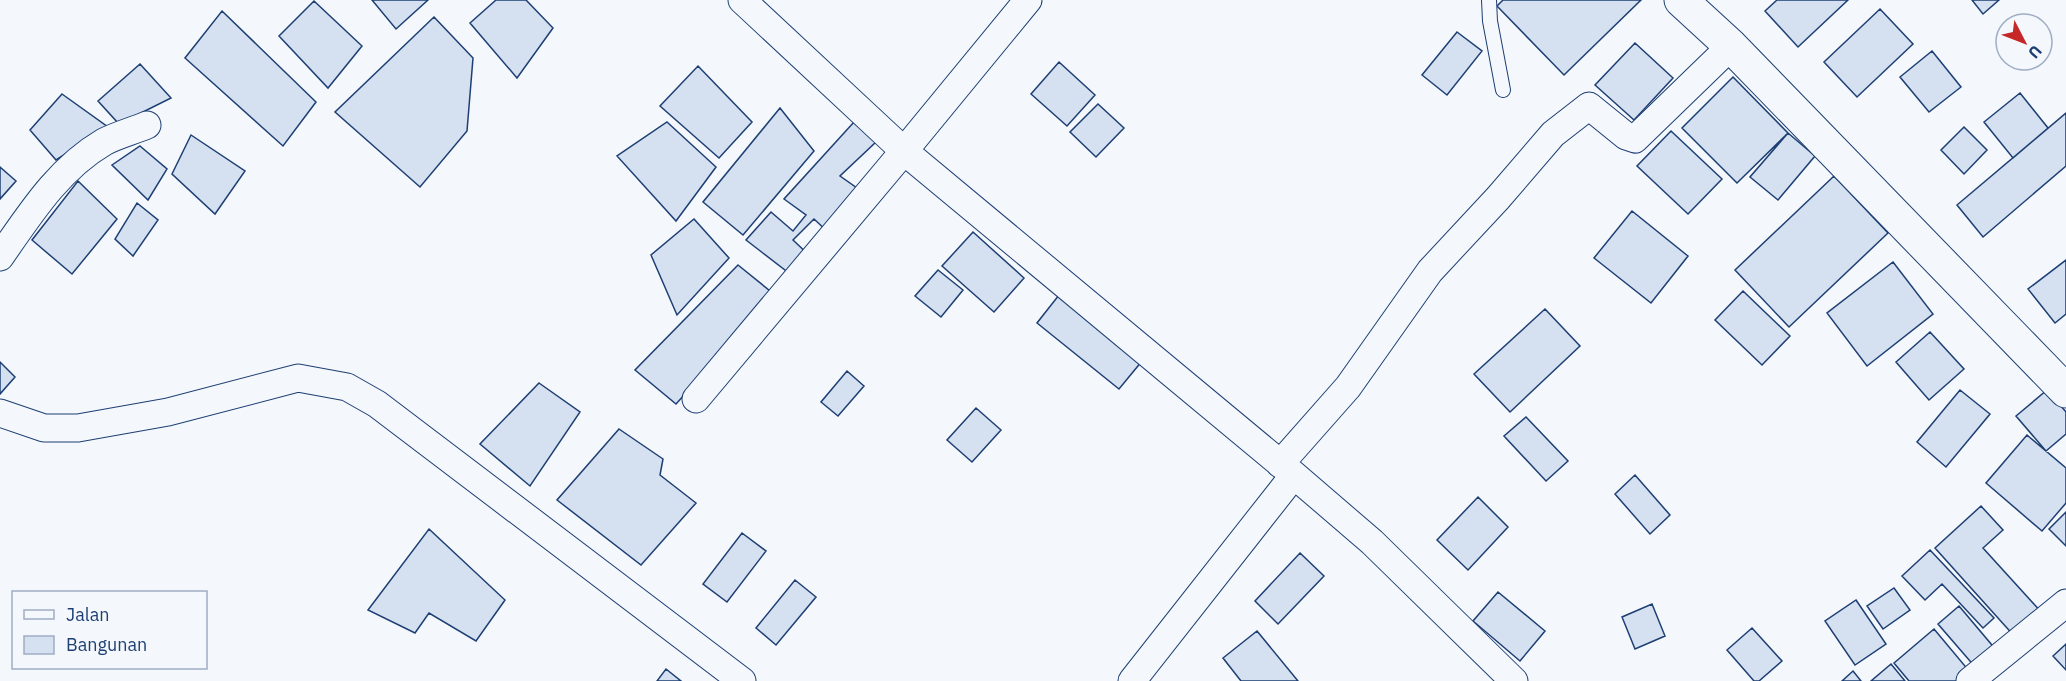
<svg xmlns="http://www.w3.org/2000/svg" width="2066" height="681" viewBox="0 0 2066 681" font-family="'IBM Plex Sans',sans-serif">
<rect width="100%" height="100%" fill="#f4f7fb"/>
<path fill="#d5e0f0" stroke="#1d3f73" stroke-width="1.5" d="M372,0h56l-32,29z
M496,0h30l27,28 -36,50 -47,-55z
M1503,0h138l-77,75 -67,-69z
M1777,0h71l-50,47 -33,-36z
M1972,0h27l-16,14z
M314,1l48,45 -34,42 -49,-52z
M1880,9l33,35 -56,53 -33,-35z
M222,11l94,91 -33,44 -98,-88z
M434,17l39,41 -6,73 -47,56 -85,-75z
M1457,32l25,19 -35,44 -25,-20z
M1635,43l38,35 -39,42 -39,-35z
M1932,51l29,36 -32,25 -29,-35z
M1059,62l36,33 -28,31 -36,-32z
M140,64l31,34 -52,26 -21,-23z
M698,66l54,56 -33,36 -59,-52z
M1733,77l55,56 -51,50 -55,-55z
M2020,93l28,35 -35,30 -29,-36z
M62,94l46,33 -52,33 -26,-30z
M1098,104l26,24 -28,29 -26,-25z
M780,108l34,43 -71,84 -40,-33z
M2066,113v53l-83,71 -26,-32z
M667,122l49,45 -40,54 -59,-65z
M854,122l23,19 -37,35 24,17 -34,41 -16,-15 -21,21 17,16 -16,21 -48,-37 25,-28 22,19 13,-16 -22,-16z
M1964,127l23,23 -23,24 -23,-24z
M1671,131l51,48 -34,35 -51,-48z
M1788,133l27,23 -37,44 -28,-23z
M191,135l54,36 -30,43 -43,-40z
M140,146l27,23 -19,31 -36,-35z
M0,167l16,14 -16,18z
M1834,176l54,57 -99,94 -54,-57z
M78,181l39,38 -45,55 -40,-34z
M137,203l21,17 -25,36 -18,-17z
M1632,211l56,45 -37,47 -57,-45z
M694,219l35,39 -52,57 -26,-60z
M973,232l51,46 -30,34 -52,-46z
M2066,260v54l-11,9 -27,-34z
M1893,262l40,52 -66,52 -40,-53z
M738,265l37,30 -99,109 -41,-34z
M938,270l25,20 -22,27 -26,-21z
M1743,291l47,45 -28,29 -47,-45z
M1059,295l83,66 -23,28 -82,-66z
M1545,309l35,37 -70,66 -36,-38z
M1930,332l34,37 -35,31 -33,-38z
M0,362l15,15 -15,17z
M847,371l17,15 -26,30 -17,-14z
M539,383l41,29 -50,74 -50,-42z
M1960,390l30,24 -44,53 -29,-25z
M2047,390l19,22v22l-20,17 -30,-35z
M976,408l25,22 -29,32 -25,-22z
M1526,417l42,44 -22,20 -42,-45z
M619,429l44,30 -3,16 36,28 -55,62 -84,-65z
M2027,435l39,33v35l-24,28 -56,-48z
M1635,475l35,40 -20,19 -35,-40z
M1478,497l30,30 -40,43 -31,-30z
M1981,506l22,24 -20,18 60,66 -27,24 -81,-90z
M2066,512v34l-17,-17z
M429,529l76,71 -29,41 -47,-28 -14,20 -47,-23z
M742,533l24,18 -39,51 -24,-18z
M1930,550l64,68 -11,10 -41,-44 -17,16 -23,-24z
M1300,553l24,23 -46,48 -23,-23z
M795,580l21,17 -40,48 -20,-17z
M1894,588l16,22 -27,19 -16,-23z
M1498,592l47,39 -25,30 -47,-40z
M1856,600l30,44 -31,21 -30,-44z
M1652,604l13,32 -30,13 -13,-32z
M1959,606l38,45 -21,17 -38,-44z
M1752,628l30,33 -23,20h-5l-27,-31z
M1934,629l36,43 -12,9h-49l-15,-18z
M1257,631l41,50h-57l-18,-23z
M2066,644v26l-13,-14z
M1891,664l14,17h-34z
M666,669l15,12h-24z
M1853,671l8,10h-19z"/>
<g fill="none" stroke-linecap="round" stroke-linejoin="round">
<defs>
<path id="service" d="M1489,0l1,21 13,69"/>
<path id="minor" d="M742,0l162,151 390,324 78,67 142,139
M0,257c30,-43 58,-88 104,-115 13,-7 29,-11 43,-17
M696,399l208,-248 124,-151
M0,413l44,15h34l90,-16 130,-34 49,9 30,17 365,277
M1280,464l68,-77 82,-116 68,-73 55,-64 36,-28 37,30 9,3 96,-93
M1132,681l162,-206
M1970,681l96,-78"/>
<path id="tertiary" d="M1681,0l50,46 335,345"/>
</defs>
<use href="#service" stroke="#1d3f73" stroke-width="16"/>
<use href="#minor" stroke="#1d3f73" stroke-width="29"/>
<use href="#tertiary" stroke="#1d3f73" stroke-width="35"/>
<use href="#service" stroke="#f4f7fb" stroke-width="14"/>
<use href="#minor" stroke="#f4f7fb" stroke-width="27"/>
<use href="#tertiary" stroke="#f4f7fb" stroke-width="33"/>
</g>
<rect x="12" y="591" width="195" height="78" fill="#f4f7fb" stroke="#9eadc5" stroke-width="1.5"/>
<rect x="24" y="610" width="30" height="9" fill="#f4f7fb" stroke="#9eadc5" stroke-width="1.5"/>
<text x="66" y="621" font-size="18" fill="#1d3f73">Jalan</text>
<rect x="24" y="636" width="30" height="18" fill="#d5e0f0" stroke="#9eadc5" stroke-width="1.5"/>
<text x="66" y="651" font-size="18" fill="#1d3f73">Bangunan</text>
<g transform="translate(2024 42) rotate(132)"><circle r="28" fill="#f4f7fb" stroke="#9eadc5" stroke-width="1.5"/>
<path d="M0-4.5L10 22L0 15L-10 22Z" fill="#c62828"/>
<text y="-9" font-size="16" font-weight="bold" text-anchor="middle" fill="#1d3f73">U</text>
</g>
</svg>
